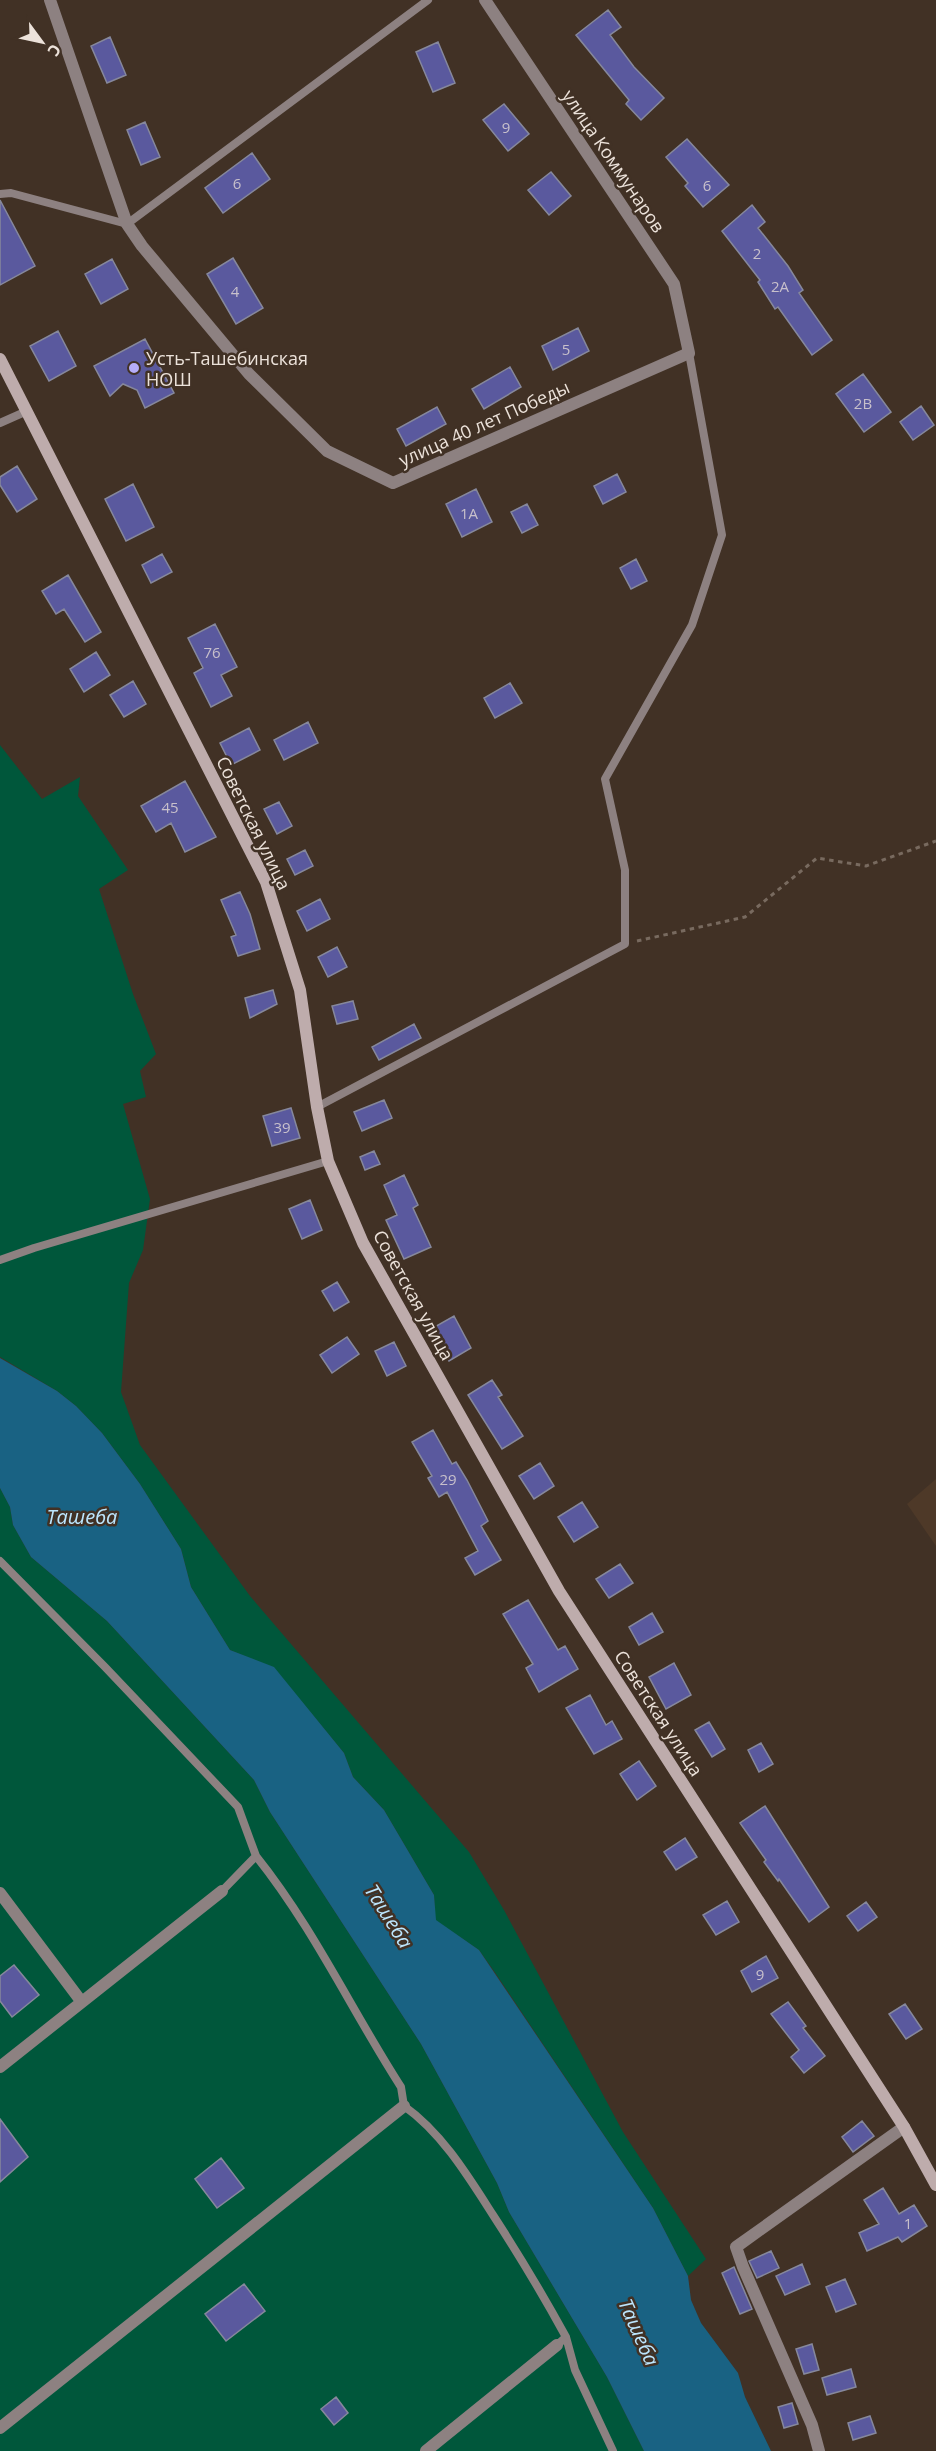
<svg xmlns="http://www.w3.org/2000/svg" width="936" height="2451" viewBox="0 0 936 2451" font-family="'Open Sans',sans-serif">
<rect width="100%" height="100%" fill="#413125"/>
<path fill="#4e3928" d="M936,1479v67l-29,-42z"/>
<path fill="#00573b" d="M0,745l42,54 38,-22 -2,19 50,74 -29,19 34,105 23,60 -16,17 6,26 -23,7 27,95 -7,51 -14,33 -8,109 19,53 110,151 219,256 35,58 119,222 83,127 -18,17 -35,-68 -159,-237 -15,-21 -44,-30 -1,-25 -50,-85 -31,-33 -9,-24 -70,-85 -44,-18 -39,-63 -10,-38 -41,-65 -38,-51 -26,-27 -19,-15 -57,-34z
M0,1488l10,19 3,18 18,32 76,64 147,159 16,32 151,232 76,139 12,29 98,165 37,74h-644z"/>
<path fill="#196283" d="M0,1358l57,33 19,15 26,27 38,51 41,65 10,38 39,63 44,17 70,86 9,24 31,33 50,85 2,25 43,30 174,258 35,68 3,24 10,23 37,50 7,24 26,54h-127l-37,-74 -98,-165 -12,-29 -76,-139 -151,-232 -16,-32 -147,-159 -76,-64 -18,-32 -3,-18 -10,-19z"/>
<path fill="#5a599e" stroke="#86889c" stroke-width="1.5" d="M608,10l13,17 -11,8 24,32 30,31 -23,22 -15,-16 3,-4 -53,-65z
M110,37l16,38 -19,8 -16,-37z
M438,42l17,41 -22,9 -17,-40z
M504,104l25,30 -21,17 -25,-31z
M145,122l15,35 -19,8 -14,-35z
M687,139l42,46 -26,22 -18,-21 3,-3 -22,-26z
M252,153l18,26 -47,34 -18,-25z
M551,172l20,24 -22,19 -21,-25z
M0,200l35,66 -35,19z
M752,205l13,17 -7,6 30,38 15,24 -4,3 33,47 -20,15 -34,-48 -3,2 -17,-27 2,-2 -38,-49z
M233,258l30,50 -27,16 -29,-50z
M112,259l16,30 -27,15 -16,-30z
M578,328l11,23 -36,19 -11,-24z
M58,331l18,35 -27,15 -19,-35z
M145,339l29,54 -29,15 -8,-18 -14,-6 -13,12 -16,-30z
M510,367l11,20 -37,22 -12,-20z
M863,374l28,38 -27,20 -28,-38z
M921,406l13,19 -21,15 -13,-18z
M437,407l9,17 -40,22 -9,-17z
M17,466l20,33 -20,13 -17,-27v-8z
M617,474l9,18 -23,12 -9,-18z
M133,484l21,43 -28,14 -21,-42z
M476,489l16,33 -30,15 -16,-33z
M527,504l11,21 -16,8 -11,-21z
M162,554l10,18 -21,11 -9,-18z
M636,559l11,22 -16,8 -11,-21z
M68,575l33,57 -16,10 -21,-33 -8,5 -14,-23z
M215,624l22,43 -16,8 11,21 -21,11 -17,-34 9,-5 -15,-30z
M96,652l14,23 -26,17 -14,-23z
M133,681l13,23 -22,13 -14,-22z
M510,683l12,20 -27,15 -11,-20z
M308,722l10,21 -34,17 -10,-20z
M249,728l11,22 -29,15 -11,-22z
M185,781l31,56 -31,15 -14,-29 -15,9 -15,-26z
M279,802l13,24 -15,8 -13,-25z
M305,850l8,16 -18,9 -8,-16z
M240,892l10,22 10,35 -22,7 -7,-19 5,-2 -15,-35z
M320,899l10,20 -23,12 -10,-20z
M337,947l10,20 -19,10 -10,-20z
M273,990l4,14 -27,14 -5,-20z
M353,1001l5,18 -21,5 -5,-18z
M414,1024l7,14 -42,22 -7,-13z
M384,1100l8,18 -30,13 -8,-19z
M291,1108l9,30 -28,8 -9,-30z
M374,1151l6,13 -15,6 -5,-13z
M404,1175l14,30 -5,3 18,39 -27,12 -18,-39 11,-5 -13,-30z
M310,1200l12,30 -20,9 -13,-30z
M337,1282l12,20 -15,9 -12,-20z
M454,1316l17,32 -22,13 -18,-32z
M347,1337l12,17 -27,19 -12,-18z
M394,1342l12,24 -19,10 -12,-25z
M492,1380l10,15 -4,2 25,39 -21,13 -34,-54z
M433,1430l19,34 4,-2 11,18 21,41 -7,5 20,34 -26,15 -10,-17 13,-7 -31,-59 -8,5 -11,-19 4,-2 -20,-34z
M540,1463l14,23 -20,13 -15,-23z
M582,1502l16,25 -24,15 -16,-25z
M620,1564l13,19 -24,15 -13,-19z
M528,1600l30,50 7,-4 13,23 -39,23 -13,-24 7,-4 -30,-50z
M652,1613l11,19 -24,13 -10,-18z
M674,1663l17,32 -25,14 -17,-32z
M590,1695l16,30 6,-4 10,18 -28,15 -28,-46z
M709,1722l16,27 -13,8 -17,-27z
M761,1743l12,21 -14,8 -11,-22z
M639,1761l17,25 -19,14 -17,-26z
M765,1806l64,101 -20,15 -30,-43 -1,2 -14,-19 2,-2 -26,-37z
M685,1838l12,19 -21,13 -12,-18z
M727,1901l12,21 -23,13 -13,-20z
M866,1902l11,15 -19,14 -11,-15z
M766,1956l12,22 -26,14 -11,-21z
M14,1965l25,30 -27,22 -12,-16v-25z
M788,2002l18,24 -3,2 22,28 -21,17 -13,-16 8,-7 -28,-36z
M905,2004l17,25 -16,10 -17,-25z
M0,2119l28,38 -28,25z
M862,2121l12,15 -21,16 -11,-15z
M221,2158l23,30 -27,20 -22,-29z
M883,2188l16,26 15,-9 13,21 -25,16 -4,-5 -31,14 -8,-18 20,-9 -15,-24z
M771,2251l8,17 -22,10 -8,-17z
M802,2264l8,20 -25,11 -9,-19z
M734,2267l18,42 -12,5 -18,-41z
M845,2279l11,25 -20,8 -10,-25z
M244,2284l21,27 -39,30 -21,-27z
M812,2344l7,26 -15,4 -8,-25z
M851,2369l5,18 -29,8 -5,-17z
M336,2397l12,16 -14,12 -13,-16z
M792,2403l6,21 -14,4 -6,-21z
M870,2416l6,17 -23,7 -5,-17z"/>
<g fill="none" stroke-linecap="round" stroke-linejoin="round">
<path stroke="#786a5f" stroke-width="3" stroke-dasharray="4.5 4.5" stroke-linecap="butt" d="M637,941l108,-24 72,-59 49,8 70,-25"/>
<path stroke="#8d8181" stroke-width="8" d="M0,194l11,-1 116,31 301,-224
M0,423l27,-12
M317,1107l308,-163v-74l-20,-91 87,-154 30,-90 -33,-182
M0,1260l34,-12 294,-87
M0,1561l105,106 133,140 18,49 -34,35
M256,1856c57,71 96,155 145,231l3,19c38,27 64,70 89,109 26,40 50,80 73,122l-9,8
M566,2337l9,33 38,81"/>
<path stroke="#8d8181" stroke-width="12" d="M50,0l77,224 15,22 107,128 78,77 66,32 296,-130 -15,-69 -189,-284
M0,1893l81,108
M0,2067l222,-176
M0,2428l404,-322
M426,2451l131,-106
M819,2451l-7,-26 -69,-158 -7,-20 168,-120"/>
<path stroke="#beacac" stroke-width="12" d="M0,359l266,523 34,108 17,117 11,54 35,82 196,348 345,536 32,58"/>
</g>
<circle fill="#b5acf8" stroke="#413125" stroke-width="2" cx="134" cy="368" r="6"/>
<g text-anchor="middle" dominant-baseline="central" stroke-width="5" stroke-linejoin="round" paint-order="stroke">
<g font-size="15" fill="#c8c0cb">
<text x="506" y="127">9</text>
<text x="237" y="183">6</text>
<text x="707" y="185">6</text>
<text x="757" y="253">2</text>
<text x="780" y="286">2А</text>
<text x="235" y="291">4</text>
<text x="566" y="349">5</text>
<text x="863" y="403">2В</text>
<text x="469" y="513">1А</text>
<text x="212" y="652">76</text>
<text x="170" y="807">45</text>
<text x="282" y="1127">39</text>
<text x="448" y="1479">29</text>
<text x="760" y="1974">9</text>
<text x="908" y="2223">1</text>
</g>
<g font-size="18" fill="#ece2da" stroke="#413125">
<text transform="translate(614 161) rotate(56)">улица Коммунаров</text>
<text transform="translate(484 423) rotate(-24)">улица 40 лет Победы</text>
<text transform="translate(254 823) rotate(64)">Советская улица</text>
<text transform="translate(414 1295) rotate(61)">Советская улица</text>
<text transform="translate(659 1713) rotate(57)">Советская улица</text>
</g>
<g font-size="18" fill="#ece2da" stroke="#413125" text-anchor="start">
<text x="146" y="358">Усть-Ташебинская<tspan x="146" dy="21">НОШ</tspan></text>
</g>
<g font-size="20" font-style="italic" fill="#bce6fe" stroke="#413125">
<text x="82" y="1516">Ташеба</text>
<text transform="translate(389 1916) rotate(58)">Ташеба</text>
<text transform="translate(639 2332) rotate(66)">Ташеба</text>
</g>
</g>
<g transform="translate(42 42) rotate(123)" stroke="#413125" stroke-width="4.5" paint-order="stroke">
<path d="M0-4.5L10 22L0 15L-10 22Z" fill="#ece2da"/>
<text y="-9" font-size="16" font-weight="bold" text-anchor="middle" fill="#ece2da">С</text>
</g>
</svg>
